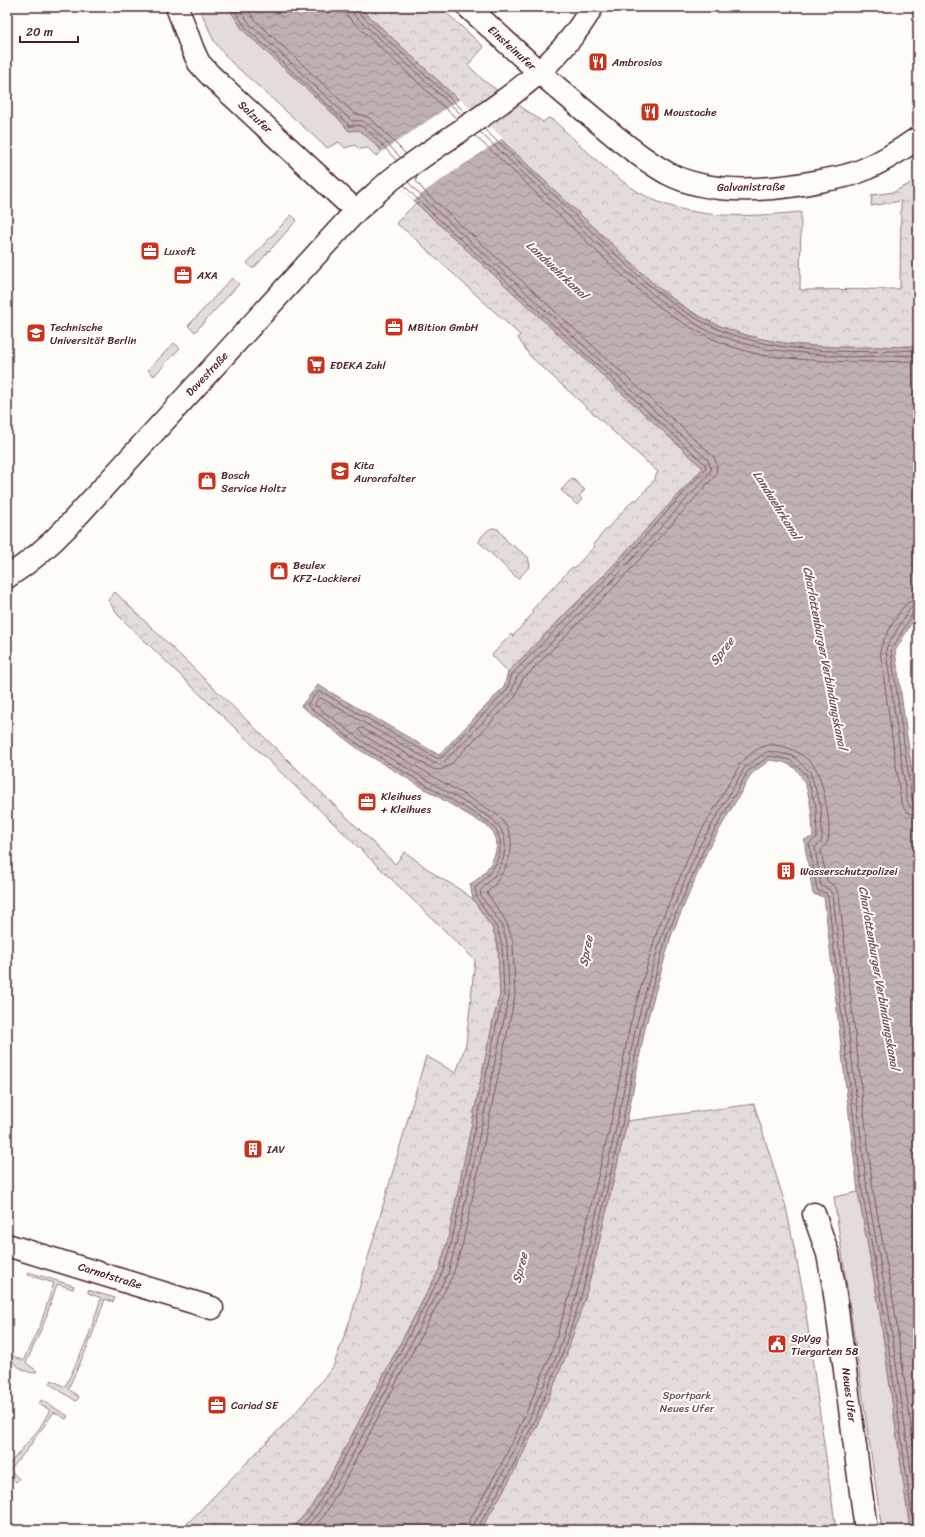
<svg xmlns="http://www.w3.org/2000/svg" width="925" height="1537" viewBox="0 0 925 1537" font-family="Sriracha,sans-serif">
<defs>
<pattern id="forest-crowns" width="20" height="18" patternUnits="userSpaceOnUse"><rect width="20" height="18" fill="#e3dcda"/><path d="M2 6a3 3 0 1 1 6 0M12 15a3 3 0 1 1 6 0" fill="none" stroke="#c4bcbb"/></pattern>
<pattern id="water-waves" width="16" height="10" patternUnits="userSpaceOnUse"><rect width="16" height="10" fill="#c0b1b1"/><path d="M0 5q4-4 8 0t8 0" fill="none" stroke="#9e8f90"/></pattern>
</defs>
<rect width="100%" height="100%" fill="#fdfcf7"/>
<filter id="ink" filterUnits="userSpaceOnUse"><feTurbulence type="fractalNoise" baseFrequency=".025" numOctaves="2"/><feDisplacementMap in="SourceGraphic" scale="8" xChannelSelector="R" yChannelSelector="G"/><feConvolveMatrix kernelMatrix="1 2 1 2 8 2 1 2 1" color-interpolation-filters="sRGB"/></filter>
<g filter="url(#ink)">
<path fill="#e3dcda" stroke="#967e82" d="M199,7h29l15,23 96,89 10,12 10,-1 12,9 11,13 -6,4 -8,-8 -9,1 -4,-4 -10,3 -6,-6 -12,6 -98,-88 -15,-19z
M291,215l6,5 -44,49 -6,-6z
M232,278l7,6 -44,48 -7,-6z
M174,343l6,5 -26,28 -6,-6z
M858,1192l21,115 31,223h-28l-48,-333z
M28,1272l46,14 -1,3 -16,-5 -13,39 -18,40 11,8 -3,2c-9,-1 -24,-9 -24,-19l13,7 18,-38 13,-40 -26,-8z
M88,1290l27,8 -2,4 -8,-3 -15,42 -22,48 11,8 -3,4 -26,-17 2,-4 13,7 23,-49 13,-40 -13,-5z
M41,1400l27,16 -2,3 -12,-7 -28,39 -16,19 9,9 -3,3 -6,-6h-3v-9l32,-38 11,-19 -11,-6z"/>
<path fill="url(#forest-crowns)" stroke="#967e82" d="M359,7h81l44,40 -16,18 16,16 59,41 5,-4 5,2c27,24 53,52 84,71 48,30 110,26 164,21l-1,78 98,-1 2,-1 1,-87 -30,5 1,-11 22,-3 19,-10 4,5 1,-1v160c-70,2 -145,6 -209,-25 -36,-17 -65,-45 -92,-72 -22,-20 -43,-41 -65,-61 -63,-61 -129,-121 -193,-181z
M416,203l287,265 -94,102 -101,102 -16,-17 19,-21 2,2 20,-23 -2,-2 41,-44 2,1 21,-22 -2,-2 41,-45 2,2 20,-23 -1,-1 3,-5 -128,-116 -12,-18 2,-3 -109,-100 -15,-12z
M572,478l13,12 -6,6 3,3 -5,6 -16,-15z
M492,528l6,1 9,12 21,16 2,9 -11,12 -3,-1 -37,-35c1,-5 8,-12 13,-14z
M115,592l280,272 10,-12 35,26 13,7 20,14 20,30 5,17 2,49 -7,26 -45,218 -9,31 -106,201 -22,36 -20,23h-110l116,-119 36,-44 18,-50 75,-261 30,17 10,-29 9,-84 -357,-345 -10,-15z
M754,1104l32,103 17,85 33,238h-355l2,-4 102,-228 13,-51 29,-126z"/>
<path fill="url(#water-waves)" stroke="#91777b" d="M228,7h131c64,60 130,120 193,181 22,20 43,41 65,61 27,27 56,55 92,72 64,31 139,27 209,25v266l-23,39 23,163v716h-8l-31,-223 -21,-115 -34,-295 -11,-3 -9,-54 9,-3c-1,-22 -2,-63 -25,-73 -5,-3 -13,-3 -18,-4l-18,13 -45,78 -36,85 -26,92 -18,93 -29,126 -13,51 -19,58 -25,61 -27,55 -31,54 -2,4h-190l20,-23 22,-36 106,-201 9,-31 45,-218 7,-26 -2,-49 -5,-17 -20,-30 -3,-15c15,-7 35,-35 23,-52 -1,-2 -4,-4 -6,-6l-127,-76 -59,-44 17,-21 121,70 65,-68 4,-15 101,-102 94,-102 -287,-265 -23,-24 10,-7c-15,-14 -28,-30 -44,-42l-10,1 -10,-12 -96,-89z"/>
<path fill="#fdfcf7" d="M460,99l43,39 -75,51 -14,12 -23,-23 9,-6 -20,-19z"/>
<g fill="none" stroke-linecap="round" stroke-linejoin="round">
<path stroke="#795961" stroke-width="1" d="M232,7l14,21 104,98c3,0 7,-1 10,0 7,1 30,28 37,35
M238,7l12,17 102,97c3,0 7,-1 10,0 9,3 30,28 39,37
M246,7l9,13 100,94 8,1 6,3 12,10 8,9 17,17
M345,7l1,7 4,5 107,100
M351,7l3,8 108,100
M356,7l2,5 108,101
M484,129c39,36 77,72 114,109 34,31 67,66 109,86 62,31 143,29 211,26
M480,132l148,141 30,26 46,30 29,11 31,9 81,8 73,-2
M475,136c36,32 70,66 105,99 56,54 102,102 181,120 9,1 18,2 27,3 44,5 87,4 130,3
M918,600c-4,0 -8,1 -12,4 -6,5 -25,39 -26,47l21,151c3,9 8,13 17,13
M918,606l-5,1 -4,3 -22,36 -1,5 21,150 4,7 7,1
M918,611l-5,2 -22,38 21,149 2,4h4
M297,1530l18,-20 21,-37 107,-202 9,-31 45,-218 7,-27 -2,-50 -5,-17 -20,-30 -2,-10c3,-4 9,-8 13,-13 14,-17 18,-38 1,-53l-127,-75 -54,-41v-3l10,-11 2,-1 116,67h5l66,-68 5,-16 100,-101 94,-105 -1,-4 -286,-263 -15,-16
M303,1530l16,-18 22,-36 107,-203 9,-32 52,-245 -2,-53 -5,-18 -21,-29 -1,-5c4,-5 9,-9 13,-14 15,-19 18,-43 -2,-59l-126,-75 -50,-38v-2l4,-5h2l113,65 5,1 5,-2 67,-69 6,-16 99,-100 93,-103 2,-5 -3,-9 -286,-263 -14,-15
M311,1530l13,-14 22,-38 107,-203 10,-33 52,-246 -2,-54 -6,-19 -20,-30c4,-5 9,-9 12,-15 15,-22 19,-46 -4,-65l-127,-75 -9,-7v-2l3,-1 71,41 7,1 9,-4 66,-69 7,-17 98,-99 93,-103c5,-7 5,-14 0,-22l-287,-263 -10,-12 1,-6
M467,1530l2,-9 32,-56 26,-54 25,-60 18,-57 42,-176 18,-93 27,-94 37,-87 45,-78c5,-8 18,-18 26,-20 16,-5 43,9 51,23 7,13 16,57 12,72 -2,4 -5,6 -7,10l6,30 8,5 4,9 34,295 21,115 24,172
M473,1530l1,-6 32,-57 26,-54 26,-60 18,-57 13,-51 29,-126 18,-93 26,-92 37,-87 46,-80 20,-14 4,-2 24,5 17,16 11,34 1,31 -1,5 -6,6 6,38 9,4 3,6 34,294 21,116 30,214
M478,1530v-3l33,-57 26,-55 25,-60 19,-58 13,-51 29,-126 18,-93 26,-92 37,-86 44,-78 22,-15 20,4 16,14 10,33 1,30 -8,7 8,46 9,3 2,4 34,294 21,116 31,223"/>
<defs>
<path id="minor" d="M539,72c21,18 43,37 65,55 20,17 40,33 63,46 45,24 110,17 158,7 13,-2 26,-5 38,-10 19,-8 38,-20 55,-32
M814,1214l14,40 6,33 32,243
M7,1245l205,63"/>
<path id="tertiary" d="M177,7l16,43 6,13 11,12 146,136
M468,7l71,65
M7,577c22,-14 43,-32 61,-51l288,-315c12,-10 24,-22 36,-32 69,-54 156,-93 200,-172"/>
</defs>
<use href="#minor" stroke="#4a1f2b" stroke-width="25"/>
<use href="#tertiary" stroke="#4a1f2b" stroke-width="25"/>
<use href="#minor" stroke="#fdfcf7" stroke-width="22"/>
<use href="#tertiary" stroke="#fdfcf7" stroke-width="22"/>
</g>
</g>
<defs>
<symbol id="restaurant-square" viewBox="-11 -11 22 22"><rect x="-9" y="-9" width="18" height="18" rx="4" fill="#c8321e" stroke="#fdfcf7"/><path d="M-5-6h1v4h1v-4h1v4h1v-4h1v5L-1.5 .5V6h-2V.5L-5-1ZM5-6V6H3V1.5H1.5Q1.5-4 5-6Z" fill="#fff"/></symbol>
<symbol id="office-square" viewBox="-11 -11 22 22"><rect x="-9" y="-9" width="18" height="18" rx="4" fill="#c8321e" stroke="#fdfcf7"/><path d="M-6-3h4V-5.5h4V-3h4V5H-6ZM-1-4.5V-3h2v-1.5ZM-6 0V1H6V0Z" fill="#fff"/></symbol>
<symbol id="university-square" viewBox="-11 -11 22 22"><rect x="-9" y="-9" width="18" height="18" rx="4" fill="#c8321e" stroke="#fdfcf7"/><path d="M0-5L7-2L0 1L-7-2ZM-4 1L0 2.5L4 1V4Q0 6-4 4Z" fill="#fff"/></symbol>
<symbol id="supermarket-square" viewBox="-11 -11 22 22"><rect x="-9" y="-9" width="18" height="18" rx="4" fill="#c8321e" stroke="#fdfcf7"/><path d="M-6-5.5h2.5l.6 2H6L4.5 2H-2.5L-4.4-4H-6ZM-1.5 3.2a1.3 1.3 0 1 0 .1 0ZM3 3.2a1.3 1.3 0 1 0 .1 0Z" fill="#fff"/></symbol>
<symbol id="school-square" viewBox="-11 -11 22 22"><rect x="-9" y="-9" width="18" height="18" rx="4" fill="#c8321e" stroke="#fdfcf7"/><path d="M0-5L7-2L0 1L-7-2ZM-4 1L0 2.5L4 1V4Q0 6-4 4Z" fill="#fff"/></symbol>
<symbol id="shop-square" viewBox="-11 -11 22 22"><rect x="-9" y="-9" width="18" height="18" rx="4" fill="#c8321e" stroke="#fdfcf7"/><path d="M-5-2.5h2.3a2.7 3.5 0 0 1 5.4 0H5L5.5 6h-11ZM-1.5-2.5h3a1.5 2.3 0 0 0-3 0Z" fill="#fff"/></symbol>
<symbol id="building-square" viewBox="-11 -11 22 22"><rect x="-9" y="-9" width="18" height="18" rx="4" fill="#c8321e" stroke="#fdfcf7"/><path d="M-4-6H4V6H1V3H-1V6H-4ZM-2.5-4.3h1.7v1.8h-1.7ZM.8-4.3h1.7v1.8H.8ZM-2.5-1h1.7V.8h-1.7ZM.8-1h1.7V.8H.8Z" fill="#fff"/></symbol>
<symbol id="civic-square" viewBox="-11 -11 22 22"><rect x="-9" y="-9" width="18" height="18" rx="4" fill="#c8321e" stroke="#fdfcf7"/><path d="M-.6-6.5H3V-4.5H.6V-3L4-1V1h2V6H-6V1h2V-1L-.6-3ZM-1.2 2.5V6h2.4V2.5Z" fill="#fff"/></symbol>
</defs>
<g fill-rule="evenodd">
<use href="#restaurant-square" x="587" y="51" width="22" height="22"/>
<use href="#restaurant-square" x="639" y="101" width="22" height="22"/>
<use href="#office-square" x="139" y="240" width="22" height="22"/>
<use href="#office-square" x="172" y="264" width="22" height="22"/>
<use href="#office-square" x="383" y="316" width="22" height="22"/>
<use href="#university-square" x="25" y="322" width="22" height="22"/>
<use href="#supermarket-square" x="305" y="354" width="22" height="22"/>
<use href="#school-square" x="329" y="460" width="22" height="22"/>
<use href="#shop-square" x="196" y="470" width="22" height="22"/>
<use href="#shop-square" x="268" y="560" width="22" height="22"/>
<use href="#office-square" x="356" y="791" width="22" height="22"/>
<use href="#building-square" x="775" y="860" width="22" height="22"/>
<use href="#building-square" x="242" y="1138" width="22" height="22"/>
<use href="#civic-square" x="766" y="1333" width="22" height="22"/>
<use href="#office-square" x="206" y="1394" width="22" height="22"/>
</g>
<g text-anchor="middle" dominant-baseline="central" stroke-width="4" stroke-linejoin="round" paint-order="stroke">
<g font-size="11" fill="#4a1f2b" stroke="#fdfcf7">
<text transform="translate(512 48) rotate(42)">Einsteinufer</text>
<text transform="translate(255 117) rotate(43)">Salzufer</text>
<text transform="translate(751 187) rotate(-1)">Galvanistraße</text>
<text transform="translate(207 374) rotate(-47)">Dovestraße</text>
<text transform="translate(110 1276) rotate(17)">Carnotstraße</text>
<text transform="translate(849 1395) rotate(83)">Neues Ufer</text>
</g>
<g font-size="11" fill="#4a1f2b" stroke="#fdfcf7" text-anchor="start">
<text x="612" y="62">Ambrosios</text>
<text x="664" y="112">Moustache</text>
<text x="164" y="251">Luxoft</text>
<text x="197" y="275">AXA</text>
<text x="50" y="327">Technische<tspan x="50" dy="13">Universität Berlin</tspan></text>
<text x="408" y="327">MBition GmbH</text>
<text x="330" y="365">EDEKA Zahl</text>
<text x="354" y="465">Kita<tspan x="354" dy="13">Aurorafalter</tspan></text>
<text x="221" y="475">Bosch<tspan x="221" dy="13">Service Holtz</tspan></text>
<text x="293" y="565">Beulex<tspan x="293" dy="13">KFZ-Lackierei</tspan></text>
<text x="381" y="796">Kleihues<tspan x="381" dy="13">+ Kleihues</tspan></text>
<text x="800" y="871">Wasserschutzpolizei</text>
<text x="267" y="1149">IAV</text>
<text x="791" y="1338">SpVgg<tspan x="791" dy="13">Tiergarten 58</tspan></text>
<text x="231" y="1405">Cariad SE</text>
</g>
<g font-size="11" fill="#704e57" stroke="#fdfcf7">
<text x="687" y="1395">Sportpark<tspan x="687" dy="13">Neues Ufer</tspan></text>
</g>
<g font-size="12" font-style="italic" fill="#73525a" stroke="#fdfcf7">
<text transform="translate(557 270) rotate(43)">Landwehrkanal</text>
<text transform="translate(777 505) rotate(58)">Landwehrkanal</text>
<text transform="translate(722 651) rotate(-52)">Spree</text>
<text transform="translate(825 658) rotate(79)">Charlottenburger Verbindungskanal</text>
<text transform="translate(586 951) rotate(-79)">Spree</text>
<text transform="translate(879 978) rotate(80)">Charlottenburger Verbindungskanal</text>
<text transform="translate(520 1268) rotate(-76)">Spree</text>
</g>
</g>
<rect width="925" height="1537" fill="none" stroke="#fdfcf7" stroke-width="24"/>
<rect x="12" y="12" width="901" height="1513" fill="none" stroke="#4a1f2b" stroke-width="1.5" filter="url(#ink)"/>
<path d="M20 36v6h58v-6" fill="none" stroke="#4a1f2b" stroke-width="2"/>
<text x="26" y="36" font-size="12" fill="#4a1f2b" stroke="#fdfcf7" stroke-width="3" paint-order="stroke">20 m</text>
</svg>
